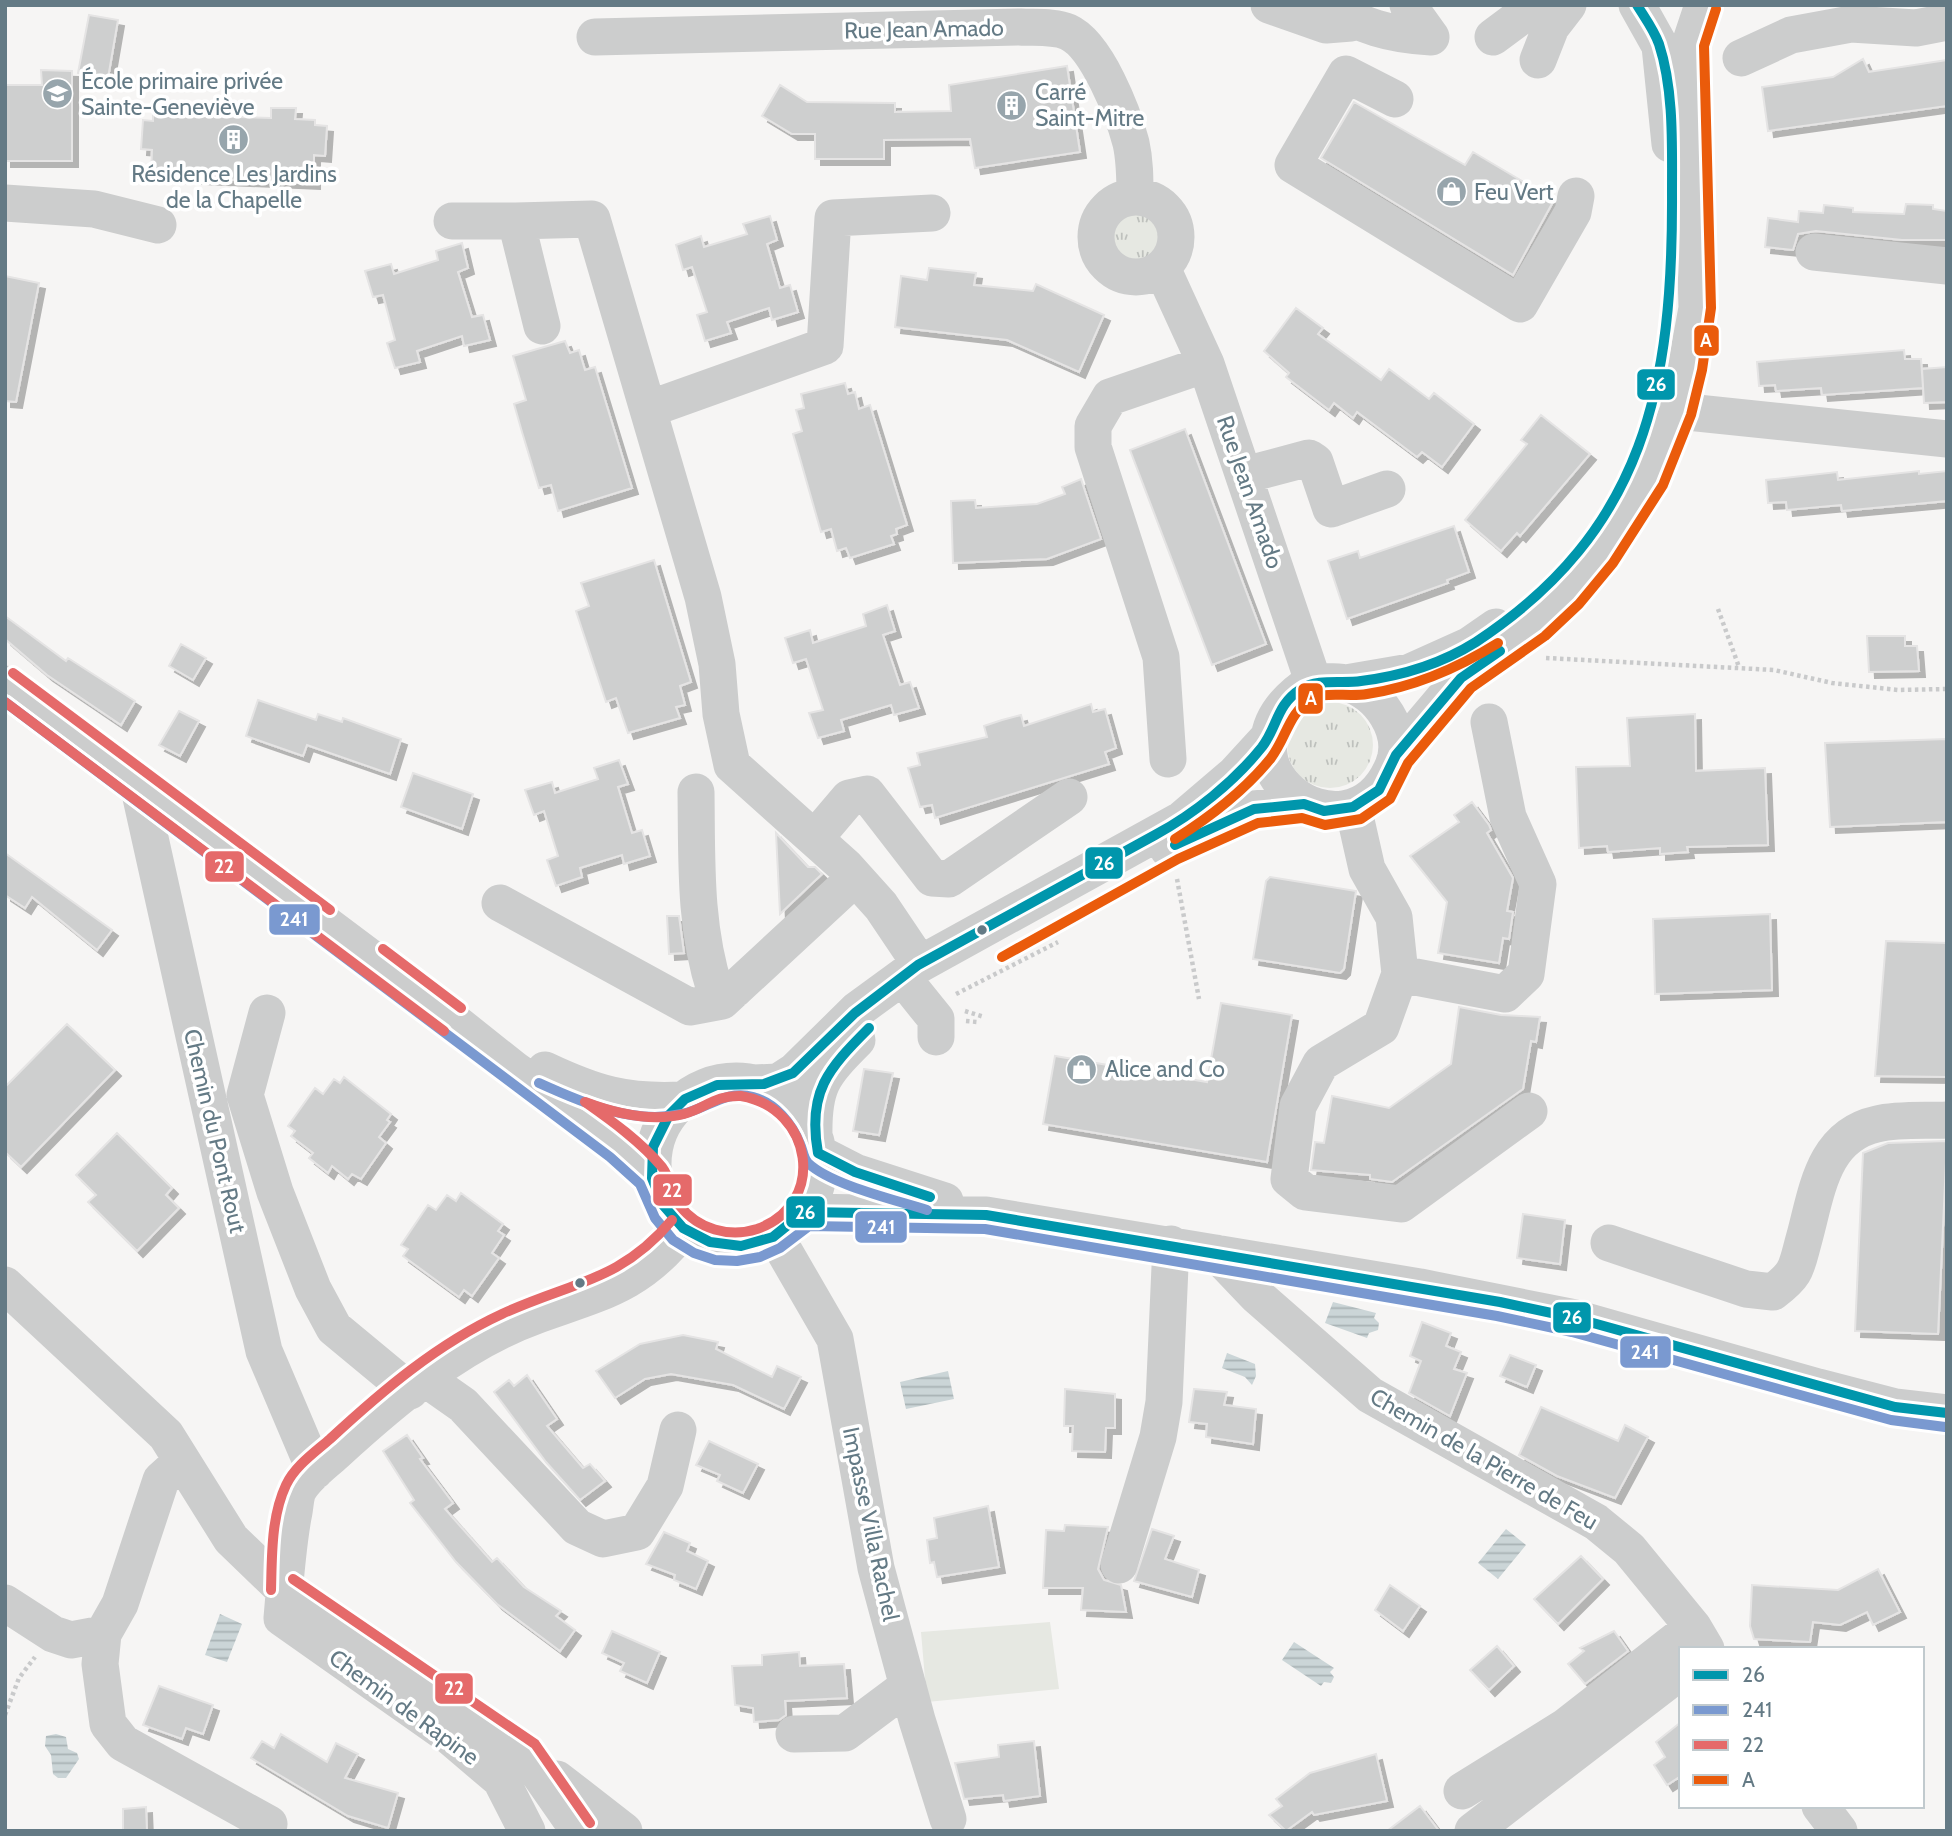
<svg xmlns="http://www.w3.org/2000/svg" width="1952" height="1836" viewBox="0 0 1952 1836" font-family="Cabin,sans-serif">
<defs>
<pattern id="grass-tufts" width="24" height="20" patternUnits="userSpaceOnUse" patternTransform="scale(1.75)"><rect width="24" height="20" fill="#e6e8e2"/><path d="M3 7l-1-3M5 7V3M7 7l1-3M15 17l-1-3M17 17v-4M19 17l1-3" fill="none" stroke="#bec1bd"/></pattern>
<pattern id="water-rules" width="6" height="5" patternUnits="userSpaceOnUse" patternTransform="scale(1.75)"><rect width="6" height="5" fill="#cbd5d7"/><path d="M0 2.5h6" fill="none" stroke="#a8b2b4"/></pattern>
<filter id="shadow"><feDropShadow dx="6" dy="6" stdDeviation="0" flood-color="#0004"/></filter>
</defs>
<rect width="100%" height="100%" fill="#f6f5f4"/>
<path fill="url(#grass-tufts)" d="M1109 238a26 26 0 1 1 52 0a26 26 0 1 1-52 0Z
M1287 745a43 43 0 1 1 86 0a43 43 0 1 1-86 0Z"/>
<path fill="#e6e8e2" d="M1050,1622l9,67 -132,13 -6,-70z"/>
<path fill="url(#water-rules)" d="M1333,1302l43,11 -2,5 5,5 -1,7 -9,3 -2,5 -42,-15z
M1227,1353l28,11 1,12 -4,9 -7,-8 -23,-9z
M948,1371l6,28 -48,10 -6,-27z
M1506,1529l20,16 -28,34 -20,-16z
M220,1614l22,10 -15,38 -22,-7z
M1294,1642l40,26 -4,4 4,5 -3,6 -7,-1 -3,4 -39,-26z
M56,1734l10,3 2,12 9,4 2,6 -13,19h-8l-5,-4 -2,-19 -6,-9 1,-10z"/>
<path fill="#cecfcf" stroke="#e5e4e4" stroke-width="2" filter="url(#shadow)" d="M89,15l29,5 -10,58 -30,-5z
M1863,59l6,13 78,-12v46l-179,25 -6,-44 71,-10z
M1067,66l13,86 -105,16 -5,-29 -86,1v19h-69v-25h-23l-30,-18 18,-31 27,17 88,1v9l56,-1 -2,-26z
M41,70l31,1v90h-67v-76h37z
M1354,102l111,63 8,-13 81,48 -41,75 -192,-117z
M174,106h26v10l71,2v-10h25l-1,11 20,1v5l12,1 -2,30 -11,-1v28l-163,-7 1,-26 -11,-1 2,-29 10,1v-7l20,1z
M1906,204l27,1v4l14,2v29h-45l-86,-9 -18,3 -5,16 -28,-3 3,-29 30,4 1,-11 24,2 1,-8 29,3v4l51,2z
M770,216l7,24 -10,4 13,44 10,-3 8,27 -26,8 -3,-12 -42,14 4,11 -26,8 -8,-26 10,-3 -15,-45 -9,3 -7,-25 25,-9 3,11 43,-13 -4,-10z
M462,243l6,25 -10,4 14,45 11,-2 7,25 -26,6 -2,-10 -45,15 3,11 -25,6 -8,-25 8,-3 -12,-45 -10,2 -8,-26 26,-7 3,10 44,-14 -2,-9z
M929,268l47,5 -2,12 59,6 3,-7 68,31 -25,57 -72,-32 -112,-13 6,-51 26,4z
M5,276l34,7 -23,119 -11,-1z
M1296,308l27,20 -5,6 63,46 8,-11 40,30 5,-6 40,31 -32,43 -20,-15 -5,5 -60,-45 -4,6 -19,-15 -5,7 -43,-33 3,-4 -25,-22z
M565,341l5,12 9,-3 6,20 10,-3 37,121 -74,23 -7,-26 -12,3 -17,-56 -8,-28 12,-4 -13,-44z
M1904,350l1,9h16l2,29 -101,7 -1,-7 -45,3 -1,-6 -16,1 -2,-24z
M1947,367v35l-23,1 -2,-34z
M845,383l3,11 7,-2 4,17 11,-4 37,120 -11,4 1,5 -6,2 3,8 -44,14 -4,-10 -9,3 -6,-22 -10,3 -28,-98 9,-3 -6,-21 8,-2 -3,-14z
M1541,415l49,39 -70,82 -3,-3 -16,18 -36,-31 62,-76 -6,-4z
M1185,429l81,215 -54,21 -82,-215z
M1919,471v3l28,-3v30l-105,10 -1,-6 -54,5 -1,-8 -18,1 -2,-23 71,-8 1,8z
M1081,479l20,60 -54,20 -94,4 -2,-62 24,-1 1,8 61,-4 28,-10 -3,-7z
M1454,526l15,46 -22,8 1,3 -101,36 -19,-58 30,-10 2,7z
M654,560l37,122 -11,4 5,19 -9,2 4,11 -52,15 -12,-35 -10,4 -30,-91 13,-5 -8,-23z
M887,605l8,26 -12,4 17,50 10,-3 9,26 -25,7 -3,-10 -50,15 3,11 -26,7 -9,-25 14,-3 -17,-51 -13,4 -8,-25 25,-8 3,13 53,-17 -3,-12z
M5,616l61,45 2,-3 67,43 -14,24 -74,-50 -42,-36z
M1867,636h38v10h12l2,25 -50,1z
M181,644l25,14 -13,22 -24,-14z
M258,700l58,20 2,-6 24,8 1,-4 58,21 -11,35 -83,-29 -4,11 -57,-20z
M1091,704l2,8 12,-3 11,39 -11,4 4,12 -174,54 -3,-13 -12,2 -12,-39 12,-3 -3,-12 70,-16 -3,-11 18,-6 19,-5 3,11z
M179,711l20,10 -19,35 -21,-11z
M1695,714l1,57 69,-3 3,77 -81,2 1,5 -28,2v-6l-52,4 -1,-6 -28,2 -3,-81 54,-1 -3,-48z
M1947,739v83l-117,5 -5,-84z
M619,760l9,24 -10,3 14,46 10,-3 8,26 -26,8 -2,-9 -42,13 2,9 -26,9 -9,-26 11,-4 -14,-45 -10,4 -9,-25 27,-8 3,11 43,-14 -4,-11z
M413,773l60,21 -11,35 -61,-22z
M1472,802l17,23 2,5 -4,3 26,45 -6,33 6,1 -4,27 -6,-1 -4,25 -61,-10 9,-51 -37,-46 49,-34 -5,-7z
M776,833l32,34h7l7,7 -42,40z
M5,853l107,77 -15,20 -65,-53 -7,11 -20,-13z
M1270,877l86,14 -12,78 -4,4 -87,-14 13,-78z
M1770,914l2,76 -117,4 -2,-75z
M667,916h12l5,37 -15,1z
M1886,941l61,2v134l-72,-1z
M1221,1003l71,12 -25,147 -224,-38 12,-68 152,26z
M1459,1007l42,8 39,2 -4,25 -5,-1 -8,48 -131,93 -22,-3v-4l-59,-5 4,-28 9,1 8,-47 57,12 62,-44z
M67,1024l48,46 -94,97 -16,-15v-65z
M864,1069l29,4 -14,62 -26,-4z
M344,1077l47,37 -4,6 3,2 -11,15 7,6 -25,36 -9,-5 -4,5 -16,-13 -4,7 -19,-15 4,-5 -22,-17 4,-5 -7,-5 27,-38 8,6 11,-15 6,4z
M117,1133l55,55 -6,7 13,13 -42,43 -49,-49 8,-7 -20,-20z
M1947,1141l-9,193 -83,-3 8,-178 25,-10z
M461,1193l42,31 -5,7 6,4 -12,18 7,5 -27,38 -8,-6 -5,7 -56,-41 5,-7 -7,-4 27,-40 8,5 11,-15 9,6z
M1523,1214l42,6 -5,44 -43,-6z
M1422,1322l29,11 -5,13 15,6 -7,17 13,4 -17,43 -41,-23 12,-32 -11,-5z
M683,1335l35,7 -2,7 56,28 5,-11 24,11 -17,32 -51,-24 -62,-11 -26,5 -30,19 -19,-27 44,-27z
M1510,1355l26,10 -9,22 -27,-11z
M527,1375l30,44 -10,7 36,42 7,-4 15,17 -25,19 -34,-38 -52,-70 15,-12 5,6z
M1065,1389l50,5v34h-9l-1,24 -33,-1 1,-25h-9z
M1194,1389l33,3 -3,13 32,4 -3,35 -47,-7 1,-13 -18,-2z
M1541,1407l77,34 7,-16 23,12 -33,61 -58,-22 -38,-21z
M407,1435l16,23 -3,1 33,44 -8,6 47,53 5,-4 27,29 37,24 -5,5 19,14 -15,21 -63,-47 -41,-42 -46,-59 4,-3 -31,-49z
M709,1441l49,23 -15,29 -26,-12 3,-6 -24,-10z
M988,1506l11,61 -62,10 -3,-15 -4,1 -3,-23 10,-2 -3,-20z
M1065,1525l43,2 -10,42 6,11 17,5 5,27 -45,-2 2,-22h-40l3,-58 18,1z
M1152,1529l22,7 -9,23 34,11 -7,27 -58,-16z
M664,1532l26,11 -3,8 21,10 -12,28 -22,-9 1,-5 -29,-11z
M1581,1556l22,23 -45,45 -24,-25z
M1878,1569l22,43 -27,13 -6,-13 -27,13 -27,-3 -3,20 -56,-3 -4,-13 2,-41 86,5z
M1390,1585l30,21 -17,25 -28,-21z
M612,1631l48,21 -13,31 -27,-12 4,-8 -22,-10z
M1614,1631l14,20 -43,33 -17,-20 16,-13 -4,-3z
M1497,1646l17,20 -25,24 -19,-20z
M799,1652l1,14 44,-2 3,34 -62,3 1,14 -7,5 -25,2 -1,-14 -18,-3 -3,-39 30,-1v-10z
M159,1686l54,19 -10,29 -17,-6 -4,11 -39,-14z
M1681,1722v61l-3,-5 -11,7 -13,-20 11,-8 -9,-15z
M281,1734l46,28 9,-19 22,11 -13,24 53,15 -10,35 -40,-12 -97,-58 11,-17 12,7z
M1034,1741l6,55 -36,5 -1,-6 -39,4 -9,-36 44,-6 -1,-12z
M1376,1754l11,47 -73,14 -2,-3 -26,19 -17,-16 13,-9 -6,-7 34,-26z
M1420,1806l19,25h-52z
M146,1807l1,24h-24v-22z"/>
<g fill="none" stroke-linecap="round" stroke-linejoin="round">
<path stroke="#c9cacb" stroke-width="4.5" stroke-dasharray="3.5 3.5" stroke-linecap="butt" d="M1718,609l21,58
M1546,658l228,12 58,13 66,7 49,-1
M1177,879l22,120
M956,994l102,-52
M965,1011l19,6
M966,1021l11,1
M5,1715l14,-37 16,-21"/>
<path stroke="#cccdcd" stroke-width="37" d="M1269,5l57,20 25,-2
M1325,5c37,21 64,30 106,32
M1408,5l23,32
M1637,5l23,41 10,98
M595,37l425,-10c15,1 34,-1 48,5 29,13 55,81 63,111 4,18 4,35 4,54
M1493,37l43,-32
M1741,58l50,-23 60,-11 65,4 31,-6
M1538,60l13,-33 17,-22
M1395,99l-49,-25 -53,91 227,139 53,-92 3,-16
M1096 237a40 40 0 1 1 80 0a40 40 0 1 1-80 0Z
M5,203l89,6 64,16
M452,221h64
M1814,252l133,14
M1162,268l44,96 107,317
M542,326l-26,-105 76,-2 111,378 14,67 4,50 11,51 113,101 36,40 39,58
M649,409l176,-63 8,-128 99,-5
M1678,411l269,28
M1245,475l64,-17 6,4 16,47 56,-20
M1313,681c10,1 22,0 32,2 34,8 62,50 48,83 -45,107 -200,-8 -80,-85z
M1346,683l64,-11 60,-27 26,-18
M5,684l422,316 88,70 63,44 41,32 34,33
M1396,755l65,-77 74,-52 33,-31 34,-41 49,-75 27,-68 19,-103 -7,-264 13,-39
M1168,759l-7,-102 -68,-210v-21l17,-29 96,-33
M138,784l126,567 51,120
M696,792c1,67 -2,133 19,198l20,-1
M1353,807l14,62 27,48 6,57 -19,53 -60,36 -23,43 -9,73 16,13 96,12 128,-93
M815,838l34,-40 18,-4 65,84 17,1 120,-82
M1168,849l86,-40 50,-5
M500,903l190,104 32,-6 133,-123
M1400,974l105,20 21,-20 12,-90 -30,-67 -19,-95
M915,993l21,26v18
M267,1013l-22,82 30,97 38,97 21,39 76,63
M545,1070c51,24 81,33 138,30
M653 1164a83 83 0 1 1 166 0a83 83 0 1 1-166 0Z
M754,1083l24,-1 17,-11 62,-61 63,-46 261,-144 54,-46 33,-36
M814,1136c-1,-50 8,-61 43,-96
M818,1153l37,19 90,29
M804,1212l182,3 434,72 155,31 243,69 77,20 52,6
M776,1237l59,102 41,229 41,152 31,99
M1609,1243l137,46 27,3c25,-19 23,-24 31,-53 13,-47 18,-103 73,-115 21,-5 47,-3 70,-4
M1216,1253l40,42 114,100 226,127 33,27 64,78 13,22
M5,1285l161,150 65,104 54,52 241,164 53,76
M426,1379l37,26 114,122 26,12 34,-7 28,-46 13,-56
M1119,1565l39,-128 6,-35 7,-158
M5,1603l48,31 18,6 32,-6 17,-30 41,-124 21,-19
M103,1634l-3,30 8,60 15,19 146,81 -3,7
M794,1734l51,-1 63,-47
M557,1779l67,52
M1462,1791l103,-64 128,-100
M1820,1806l19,25
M527,1831l-26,-51 -53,-45 -166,-117c3,-34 5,-67 11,-101 2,-7 2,-19 5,-26 7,-14 25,-27 37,-38 58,-53 125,-110 200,-137 63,-23 105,-30 148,-87
M1473,1831l208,-160"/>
<defs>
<path id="bus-1" d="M1637,5c8,13 17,25 22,39 15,46 13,101 13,149 1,191 -26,337 -196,449 -35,22 -75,34 -115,39 -19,3 -43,-3 -60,8 -25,16 -23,37 -39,58 -28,35 -68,67 -107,88l-237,130 -63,48 -62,60 -29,11 -47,1 -32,14 -16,16 -16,32 -1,31 11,27 20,23 27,14 31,4 32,-9 31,-25 182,3 514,87 75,16 320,89 52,6
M1175,845l79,-36 50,-5 20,7 29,-4 26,-17 17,-35 65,-77 39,-27
M869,1028c-41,41 -62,64 -51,125l37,19 75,25"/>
<path id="bus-2" d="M5,702l605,455 30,27 15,34 18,22 21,13 21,7 22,1 23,-4 20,-9 29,-22 176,3 512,87 75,16 319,88 54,7
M539,1083c44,20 94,42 143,31 25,-5 44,-25 71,-17 22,6 39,26 47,47 3,6 3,14 8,19 23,22 88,37 119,47"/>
<path id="bus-3" d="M13,673l317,237
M5,702l439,329
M383,949l78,59
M741,1096c72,12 87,108 16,133 -28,9 -59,0 -77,-23 -8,-11 -9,-27 -18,-39 -21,-25 -50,-46 -77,-65 29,11 67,20 99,12 22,-6 31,-19 57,-18z
M293,1579l242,165 55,79
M271,1590c1,-34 0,-73 15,-105 9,-19 28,-32 44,-46 52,-48 107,-95 172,-125 69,-32 118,-32 170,-94"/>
<path id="bus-4" d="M1175,839c35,-22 70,-49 96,-81 17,-23 16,-43 42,-61 16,-5 37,0 54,-3 47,-7 91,-26 131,-51
M1002,957l176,-98 80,-36 44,-5 23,7 36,-6 29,-20 18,-36 63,-75 74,-52 34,-32 34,-41 50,-78 28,-70 11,-45 9,-62 -7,-262 12,-37"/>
</defs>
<use href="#bus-1" stroke="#fff" stroke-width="16"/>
<use href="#bus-2" stroke="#fff" stroke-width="16"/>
<use href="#bus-3" stroke="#fff" stroke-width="16"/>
<use href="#bus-4" stroke="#fff" stroke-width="16"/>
<use href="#bus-1" stroke="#0096ac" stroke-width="10"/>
<use href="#bus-2" stroke="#7a99d0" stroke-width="10"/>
<use href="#bus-3" stroke="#e56a6a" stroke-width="10"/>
<use href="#bus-4" stroke="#ea5b0b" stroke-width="10"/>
</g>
<defs>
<symbol id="school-disc" viewBox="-11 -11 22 22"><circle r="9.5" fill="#97a5ac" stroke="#fff"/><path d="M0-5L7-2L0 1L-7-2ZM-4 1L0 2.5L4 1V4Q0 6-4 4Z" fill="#fff"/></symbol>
<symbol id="building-disc" viewBox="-11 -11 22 22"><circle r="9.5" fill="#97a5ac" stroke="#fff"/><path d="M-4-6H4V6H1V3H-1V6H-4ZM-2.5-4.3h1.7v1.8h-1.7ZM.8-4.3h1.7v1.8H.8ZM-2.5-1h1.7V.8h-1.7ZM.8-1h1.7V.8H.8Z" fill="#fff"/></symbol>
<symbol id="shop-disc" viewBox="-11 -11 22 22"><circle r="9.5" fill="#97a5ac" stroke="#fff"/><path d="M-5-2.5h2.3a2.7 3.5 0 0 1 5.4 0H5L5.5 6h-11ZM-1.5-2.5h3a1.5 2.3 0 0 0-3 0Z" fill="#fff"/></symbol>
</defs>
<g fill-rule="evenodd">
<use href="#school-disc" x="40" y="76" width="35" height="35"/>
<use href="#building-disc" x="994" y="88" width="35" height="35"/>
<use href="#building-disc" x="216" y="122" width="35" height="35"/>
<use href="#shop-disc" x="1434" y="174" width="35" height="35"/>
<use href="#shop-disc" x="1064" y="1052" width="35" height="35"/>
</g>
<g fill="#647a85" stroke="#fff" stroke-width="2.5">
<circle cx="982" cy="930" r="6"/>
<circle cx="580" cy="1283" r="6"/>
</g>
<g text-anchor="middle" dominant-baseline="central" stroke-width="7" stroke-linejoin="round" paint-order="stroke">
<g font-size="23" fill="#647a85" stroke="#fff">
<text transform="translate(924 29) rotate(-1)">Rue Jean Amado</text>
<text transform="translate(1250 492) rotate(71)">Rue Jean Amado</text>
<text transform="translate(215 1131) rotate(77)">Chemin du Pont Rout</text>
<text transform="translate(1484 1459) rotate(30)">Chemin de la Pierre de Feu</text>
<text transform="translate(871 1524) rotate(78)">Impasse Villa Rachel</text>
<text transform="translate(404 1707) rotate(36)">Chemin de Rapine</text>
</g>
<g font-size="23" fill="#647a85" stroke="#fff" text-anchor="start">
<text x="81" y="81">École primaire privée<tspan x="81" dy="26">Sainte-Geneviève</tspan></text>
<text x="1035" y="92">Carré<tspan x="1035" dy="26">Saint-Mitre</tspan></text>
<text x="234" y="174" text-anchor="middle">Résidence Les Jardins<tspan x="234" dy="26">de la Chapelle</tspan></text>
<text x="1474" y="192">Feu Vert</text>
<text x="1105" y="1069">Alice and Co</text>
</g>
</g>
<g stroke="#fff" stroke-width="2.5">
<rect x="1693" y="324" width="27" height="33" rx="7" fill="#ea5b0b"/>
<rect x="1636" y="368" width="40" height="33" rx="7" fill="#0096ac"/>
<rect x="1297" y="682" width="27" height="33" rx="7" fill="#ea5b0b"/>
<rect x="1084" y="846" width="40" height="34" rx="7" fill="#0096ac"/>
<rect x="204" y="850" width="41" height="33" rx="7" fill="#e56a6a"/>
<rect x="268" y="903" width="53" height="33" rx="7" fill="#7a99d0"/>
<rect x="652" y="1173" width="41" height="34" rx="7" fill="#e56a6a"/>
<rect x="785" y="1195" width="41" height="34" rx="7" fill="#0096ac"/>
<rect x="854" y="1210" width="54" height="34" rx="7" fill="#7a99d0"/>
<rect x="1552" y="1301" width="40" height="33" rx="7" fill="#0096ac"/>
<rect x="1619" y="1335" width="53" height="34" rx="7" fill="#7a99d0"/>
<rect x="434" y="1672" width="40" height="33" rx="7" fill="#e56a6a"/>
</g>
<g font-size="19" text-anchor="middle" font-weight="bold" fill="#fff">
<text x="1706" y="347">A</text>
<text x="1656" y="391">26</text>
<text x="1311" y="705">A</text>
<text x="1104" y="870">26</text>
<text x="224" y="873">22</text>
<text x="294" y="926">241</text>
<text x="672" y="1197">22</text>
<text x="805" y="1219">26</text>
<text x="881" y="1234">241</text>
<text x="1572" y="1324">26</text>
<text x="1645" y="1359">241</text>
<text x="454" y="1695">22</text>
</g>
<rect width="1952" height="1836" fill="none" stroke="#647a85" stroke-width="14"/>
<rect x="1679" y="1647" width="245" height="161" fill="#ffffff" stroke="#c1cace" stroke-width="2"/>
<rect x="1693" y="1670" width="35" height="10" fill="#0096ac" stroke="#c1cace" stroke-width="2"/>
<text x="1742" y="1682" font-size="21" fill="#647a85">26</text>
<rect x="1693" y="1705" width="35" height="10" fill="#7a99d0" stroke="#c1cace" stroke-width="2"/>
<text x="1742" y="1717" font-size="21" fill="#647a85">241</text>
<rect x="1693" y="1740" width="35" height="10" fill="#e56a6a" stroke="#c1cace" stroke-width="2"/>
<text x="1742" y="1752" font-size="21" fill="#647a85">22</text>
<rect x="1693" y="1775" width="35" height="10" fill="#ea5b0b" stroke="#c1cace" stroke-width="2"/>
<text x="1742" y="1787" font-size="21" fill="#647a85">A</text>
</svg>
